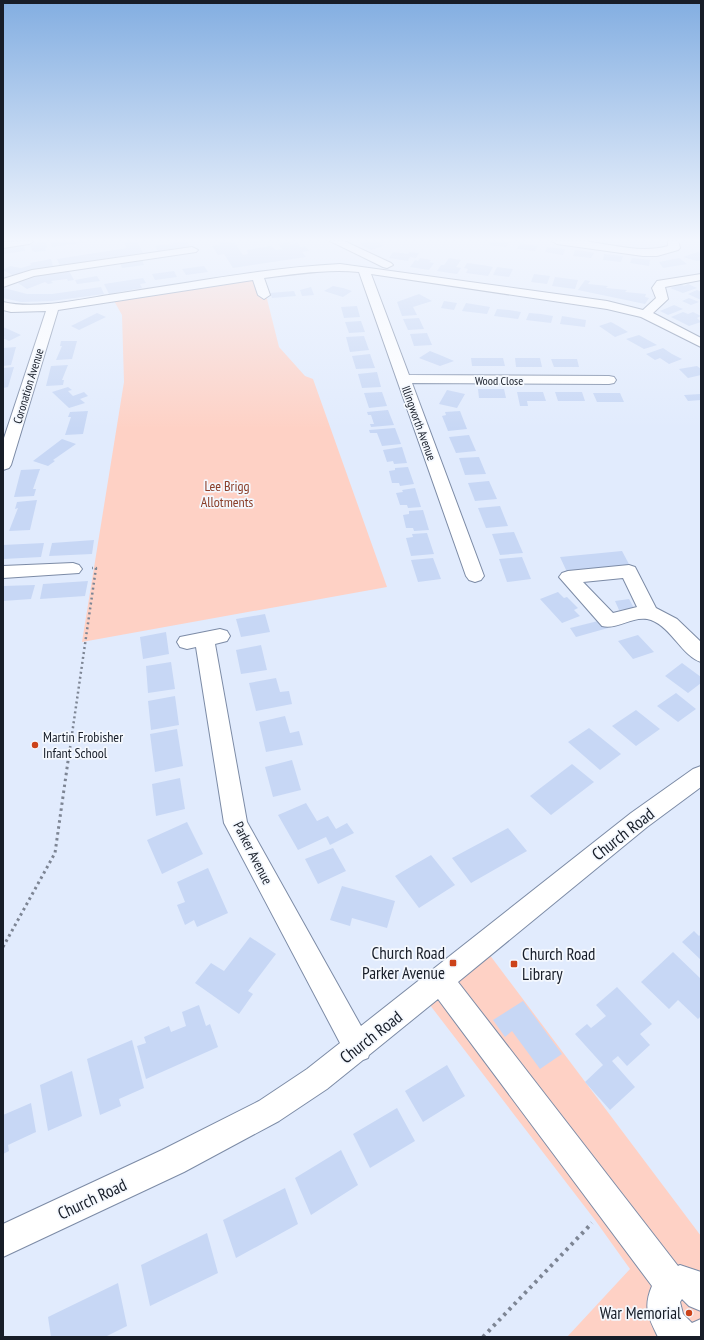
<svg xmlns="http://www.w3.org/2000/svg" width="704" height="1340" viewBox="0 0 704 1340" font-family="'PT Sans Narrow',sans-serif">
<rect width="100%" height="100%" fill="#e1ebfd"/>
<path fill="#fed1c5" d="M261,275l18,72 26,29 8,3 74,208 -305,55 42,-260 -2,-67 -9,-16z
M483,946l218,290v101h-134l63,-68 -35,-49 -172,-224z"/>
<path fill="#c7d7f5" d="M50,241h38v1l-36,5z
M123,241h14l6,12 -83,13 -3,-7 70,-11z
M187,241l3,5 -32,5 -3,-5z
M230,241l2,2h3l8,12 5,-1 -1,-4 24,-4 5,4 6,-1 -4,-5 12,-2 1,2 6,-1 3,4 5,-1 4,5 -7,1 4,5 -73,11 -9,-14 -6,1 -6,-9 9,-1 -2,-3z
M368,241h12l3,2 -4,1 4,2 -12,4 -12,-6z
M491,241h14l4,1 -3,5 -17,-2z
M46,242l1,6h-2l1,3 -12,1 -2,-2 -2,-6z
M520,243l9,2 9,1 -3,5 -18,-2z
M24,245l1,6 -22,3v-6z
M547,247l18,2 -2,6 -18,-3z
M575,250l10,1 9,2 -3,5 -18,-2z
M393,252l15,2 1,-2 10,1 -3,5 -6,-1 -2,4 -19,-3z
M698,252l3,1v7l-4,1 -14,-4z
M604,254l10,1 9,1 -2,6 -18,-2z
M420,258l11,2 -2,2 5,1 -5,7 -19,-3 5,-7 3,1z
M449,258l12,2 -5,7 5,1 -4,6 -20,-3 4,-6h3z
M632,258l18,2 -1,6 -19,-3z
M679,258l8,6 -24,4 -4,-6z
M51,259l2,7 -19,3 -20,7 -11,-6 7,-4 11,2 10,-3 -1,-2z
M142,260l2,5 -22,3 -2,-5z
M467,263l15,2 11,2 -5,9 -22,-3 2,-4 -4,-1z
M204,266l4,6 -22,3 -4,-6z
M497,267l16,2 -4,8 -16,-2z
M69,271l5,9 -6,1 -1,-2 -16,2 2,2 -5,1 -3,-2 -18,7 -9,-6 22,-8z
M174,271l3,6 -22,3 -3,-6z
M534,274l16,2 -3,8 -16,-2z
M97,276l3,5 -23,3 -2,-4z
M555,277l23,3 -3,9 -23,-3z
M143,278l3,5 -6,1 2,4 -33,6 -5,-10z
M585,280l5,1 -2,3 20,2 -2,2 21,2 -2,2 21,2 -1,3 4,1 -4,6 -67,-14z
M680,284l4,2 4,-2 9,4 -14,5 -13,-5z
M333,286l10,2 9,3 -9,6 -19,-6z
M101,287l3,7 -52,7 -31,1 -18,-4 1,-10 23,6h25z
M311,287l3,8 -12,1 -2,-6z
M697,290l4,2v8l-13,-6z
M294,291l2,5 -24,2 -2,-5z
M419,294l13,7 -19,6 4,8 -15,1 -5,-14z
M689,298l10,4 -8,3 -9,-4z
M444,301l13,2 -3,7 -13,-2z
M466,303l24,4 -3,7 -25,-3z
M674,305l9,4 -15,6 -8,-4z
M357,306l3,11 -16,1 -3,-11z
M497,309l12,1 12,2 -3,7 -24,-3z
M683,312l5,2 5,-2 8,4 -4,2 4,4 -12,4 -18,-9z
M97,313l9,4 -27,13 -8,-4z
M529,313l12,1 12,2 -2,7 -25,-3z
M562,316l24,4 -1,7 -25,-3z
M419,318l5,11 -16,1 -5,-11z
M361,321l4,11 -16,1 -4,-11z
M611,322l9,5 8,5 -13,5 -16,-11z
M3,327l7,3 11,5 -12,6 -6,-3 2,-1 -2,-1z
M427,333l5,12 -18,1 -4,-12z
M639,335l18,10 -13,4 -18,-10z
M364,336l5,14 -19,2 -4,-15z
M61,341h16l-5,18 -16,1 6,-14h-2z
M16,347l-5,18 -8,1v-18z
M663,348l9,6 10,5 -13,5 -9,-6 -5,2 -9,-6z
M430,351l10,4 14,6 -14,5 -21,-8z
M370,354l5,14 -19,1 -4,-13z
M471,358h32l2,8h-33z
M515,358h25l2,9h-26z
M551,359h26l2,8h-25z
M68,365l-6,15h2l-1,5 -17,1 5,-20z
M697,366l4,3v6l-13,3 -9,-9z
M14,367l-6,20 -5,1v-20z
M377,372l4,15 -19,1 -4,-14z
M68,387l4,3 -4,1 5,5 11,-4 4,4 -8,3 5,4 -16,5 -17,-16z
M478,389h26l2,9h-27z
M447,390l18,4 -8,14 -18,-4z
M382,392l5,14 -18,2 -5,-15z
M517,392h26l3,9h-19l1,5h-8z
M555,392h27l3,9h-27z
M593,393h27l4,9h-27z
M701,394v6l-13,1 -4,-6z
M388,410l6,15 -23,2 -1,-3h4l-3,-9h-3l-1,-3z
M88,411l-5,23 -18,1 6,-18h-3l2,-5z
M460,411l7,18 -19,2 -6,-15 4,-1 -1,-3z
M395,428l6,16 -19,2 -5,-13h-7l-1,-3z
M469,435l7,16 -20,2 -7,-16z
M62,439l14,5 -23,16 2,1 -7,5 -15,-5z
M402,447l5,16 -13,1 -1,-3 -6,1 -4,-12z
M479,457l7,17 -21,1 -6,-17z
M408,467l6,17 -14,2 -1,-3h-7l-3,-12 6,-1v-2z
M40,469l-7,20h3l-2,7 -20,1 7,-27z
M489,481l8,18 -22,2 -7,-18z
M415,488l6,19 -13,1 -1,-3h-7l-4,-12 7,-1 -1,-2z
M37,500l-7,30 -21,1 9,-23 -3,1 2,-7z
M500,506l8,20 -22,2 -8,-20z
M423,510l6,20 -15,1 -1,-3h-7l-3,-13 6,-1v-3z
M514,532l9,21 -23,2 -8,-21z
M427,533l7,21 -23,2 -5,-18 7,-1 -1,-3z
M94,540l-2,14 -43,2 3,-13z
M44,543l-3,14 -38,2v-14z
M622,551l8,15 -63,6 -7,-15z
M522,557l9,22 -24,3 -8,-23z
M433,558l8,21 -23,3 -7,-22z
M88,581l-3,15 -45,3 3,-15z
M35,585l-4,14 -28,2v-15z
M558,592l6,6 3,-1 11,11 -4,2 6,6 -18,7 -22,-24z
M629,599l5,9 -15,2 -4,-9z
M265,614l5,18 -29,5 -5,-18z
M602,620l6,8 -32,9 -6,-9z
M166,632l3,22 -26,5 -3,-22z
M638,635l16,17 -21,7 -15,-18z
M261,645l6,25 -26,4 -5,-24z
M171,662l4,27 -27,4 -2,-27z
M682,663l19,14v6l-13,10 -23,-17z
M276,678l4,14 9,-1 3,13 -36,7 -7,-28z
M676,693l20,16 -18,13 -21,-16z
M175,696l4,29 -28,5 -3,-29z
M636,710l24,19 -24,17 -24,-20z
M285,716l5,17 9,-2 4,14 -37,7 -7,-30z
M589,728l32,26 -21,16 -32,-28z
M177,729l6,37 -28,6 -5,-38z
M292,760l9,30 -28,7 -8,-30z
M572,764l22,18 -43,33 -21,-19z
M180,778l5,31 -29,7 -4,-32z
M306,803l11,18 11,-5 8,13 11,-6 7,10 -24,12 -4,-8 -28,13 -20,-35z
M187,822l16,32 -41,20 -15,-34z
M508,828l19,23 -56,32 -19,-25z
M333,848l13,23 -28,13 -13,-25z
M431,855l24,30 -36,23 -24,-32z
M208,868l20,45 -31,14 -3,-7 -9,5 -8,-20 8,-3 -8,-20z
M342,886l53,15 -8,27 -35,-10 -2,8 -20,-6z
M694,931l5,5 2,-2v26l-19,-18z
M250,937l26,17 -28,37 5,3 -14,20 -44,-31 16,-20 13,8z
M673,952l28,27v37l-3,3 -20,-19 -9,9 -28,-27z
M617,987l35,37 -12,10 10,11 -23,21 -9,-10 -6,5 23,26 -25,23 -25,-28 18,-17 -28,-31 12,-10 4,4 15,-12 -10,-11z
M523,1001l39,53 -22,15 -28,-38 -7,6 -12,-17z
M199,1005l7,21 4,-2 8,23 -72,32 -9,-33 9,-3 -2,-6 25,-11 2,6 15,-6 -4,-14z
M132,1040l12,48 -25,11 2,7 -21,9 -13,-56z
M447,1065l18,31 -42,26 -18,-31z
M72,1071l10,45 -34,15 -8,-46z
M31,1103l5,29 -28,13 1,6 -6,3v-39z
M397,1108l18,33 -45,27 -17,-34z
M341,1150l17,35 -47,30 -16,-37z
M285,1188l13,36 -62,34 -13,-38z
M207,1233l11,40 -68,33 -9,-41z
M118,1283l9,43 -22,11h-54l-3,-20z"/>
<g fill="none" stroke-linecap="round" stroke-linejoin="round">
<defs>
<path id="minor" d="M34,241l-5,3 -26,4v-6z
M330,241h14l47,22 2,2 -6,3 -4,-1z
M552,241c10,0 20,-1 31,0 28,3 57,13 85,5v-5h10l2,7 -2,2 -21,6h-14l-86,-12z
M192,247l6,3 -2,2 -162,24 -31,11v-8l29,-9z
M340,264l267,37 36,9 13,-12 -4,-10 5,-7 44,-7v6l-36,7 3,12 -15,14 48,25v9l-60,-30 -34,-8 -236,-35 38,101 200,1 5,1 2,3 -2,3 -5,1 -197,-1 72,193 -3,4 -6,2 -6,-2 -3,-4 -107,-304c-32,-3 -63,2 -95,6l6,17 -6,4 -6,-4 -5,-15 -195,30 -47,155 -2,3 -6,2v-29l43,-130 -35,1 -8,-2v-8c32,8 79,-3 112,-8 75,-11 149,-26 225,-30z
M73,563l6,2 3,4 -3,4 -76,5v-12z
M629,565l6,2 21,41 21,11 24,23v20c-19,-6 -29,-34 -50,-42 -16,-6 -33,10 -49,6l-43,-49 3,-4 6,-2zM623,578l14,29 -24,6 -30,-31z
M220,629l7,2 3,5 -3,5 -12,3 32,178 114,204 270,-213 62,-44 8,-3v21l-54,40 -189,155 220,284 2,-1 21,7v39l-12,-5 -7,-7 -2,3 3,12 9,9 9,-4v18h-43c-10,-20 -15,-30 -6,-51l-214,-287 -69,56 -1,3 -5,2 -36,29 -48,32 -95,51 -181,85v-33l159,-74 97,-49 48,-32 33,-26 -116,-220 -28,-176 -9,2 -7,-2 -3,-5 3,-5z"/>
</defs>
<use href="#minor" stroke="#7c8ba6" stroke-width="2"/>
<path stroke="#7d8594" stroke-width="2.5" stroke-dasharray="2 3" stroke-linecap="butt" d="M70,748l26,-180h-4"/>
<path stroke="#7d8594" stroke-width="3" stroke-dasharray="2.5 3.5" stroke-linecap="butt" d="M3,947l52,-94 15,-106"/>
<path stroke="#7d8594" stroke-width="4" stroke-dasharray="3 4.5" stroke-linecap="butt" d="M483,1337l109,-114"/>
<use href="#minor" fill="#fff" fill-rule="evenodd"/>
</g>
<linearGradient id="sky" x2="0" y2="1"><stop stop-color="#83aee1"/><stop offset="0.56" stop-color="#f2f6fe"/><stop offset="1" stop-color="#f2f6fe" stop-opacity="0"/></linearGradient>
<rect width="704" height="429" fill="url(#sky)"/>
<g fill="#cc431a" stroke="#f4f8fe" stroke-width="1.5">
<circle cx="35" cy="745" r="4"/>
<rect x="449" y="959" width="8" height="8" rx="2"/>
<rect x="510" y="960" width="8" height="8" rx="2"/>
<circle cx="689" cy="1313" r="4"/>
</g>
<g text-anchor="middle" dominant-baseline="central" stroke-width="3.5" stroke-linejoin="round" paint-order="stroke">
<g font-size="12" fill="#171d28" stroke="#f4f8fe">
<text x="499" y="380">Wood Close</text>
<text transform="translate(28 386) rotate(-73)">Coronation Avenue</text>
<text transform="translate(419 423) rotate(70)">Illingworth Avenue</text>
</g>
<g font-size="14" fill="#8a3e29" stroke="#f4f8fe">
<text x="227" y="486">Lee Brigg<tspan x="227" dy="16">Allotments</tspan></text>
</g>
<g font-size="14" fill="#171d28" stroke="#f4f8fe" text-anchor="start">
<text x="43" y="737">Martin Frobisher<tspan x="43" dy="16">Infant School</tspan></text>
</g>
<g font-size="14" fill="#171d28" stroke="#f4f8fe">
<text transform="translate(253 853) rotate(63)">Parker Avenue</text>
</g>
<g font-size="17" fill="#171d28" stroke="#f4f8fe">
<text transform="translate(623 834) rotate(-38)">Church Road</text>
<text transform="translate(371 1037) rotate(-38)">Church Road</text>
<text transform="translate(92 1199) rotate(-25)">Church Road</text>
</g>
<g font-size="17" fill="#171d28" stroke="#f4f8fe" text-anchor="end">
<text x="445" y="953">Church Road<tspan x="445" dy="20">Parker Avenue</tspan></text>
<text x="522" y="954" text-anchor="start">Church Road<tspan x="522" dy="20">Library</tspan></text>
<text x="681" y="1313">War Memorial</text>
</g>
</g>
<rect width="704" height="1340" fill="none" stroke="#171d28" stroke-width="8"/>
</svg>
